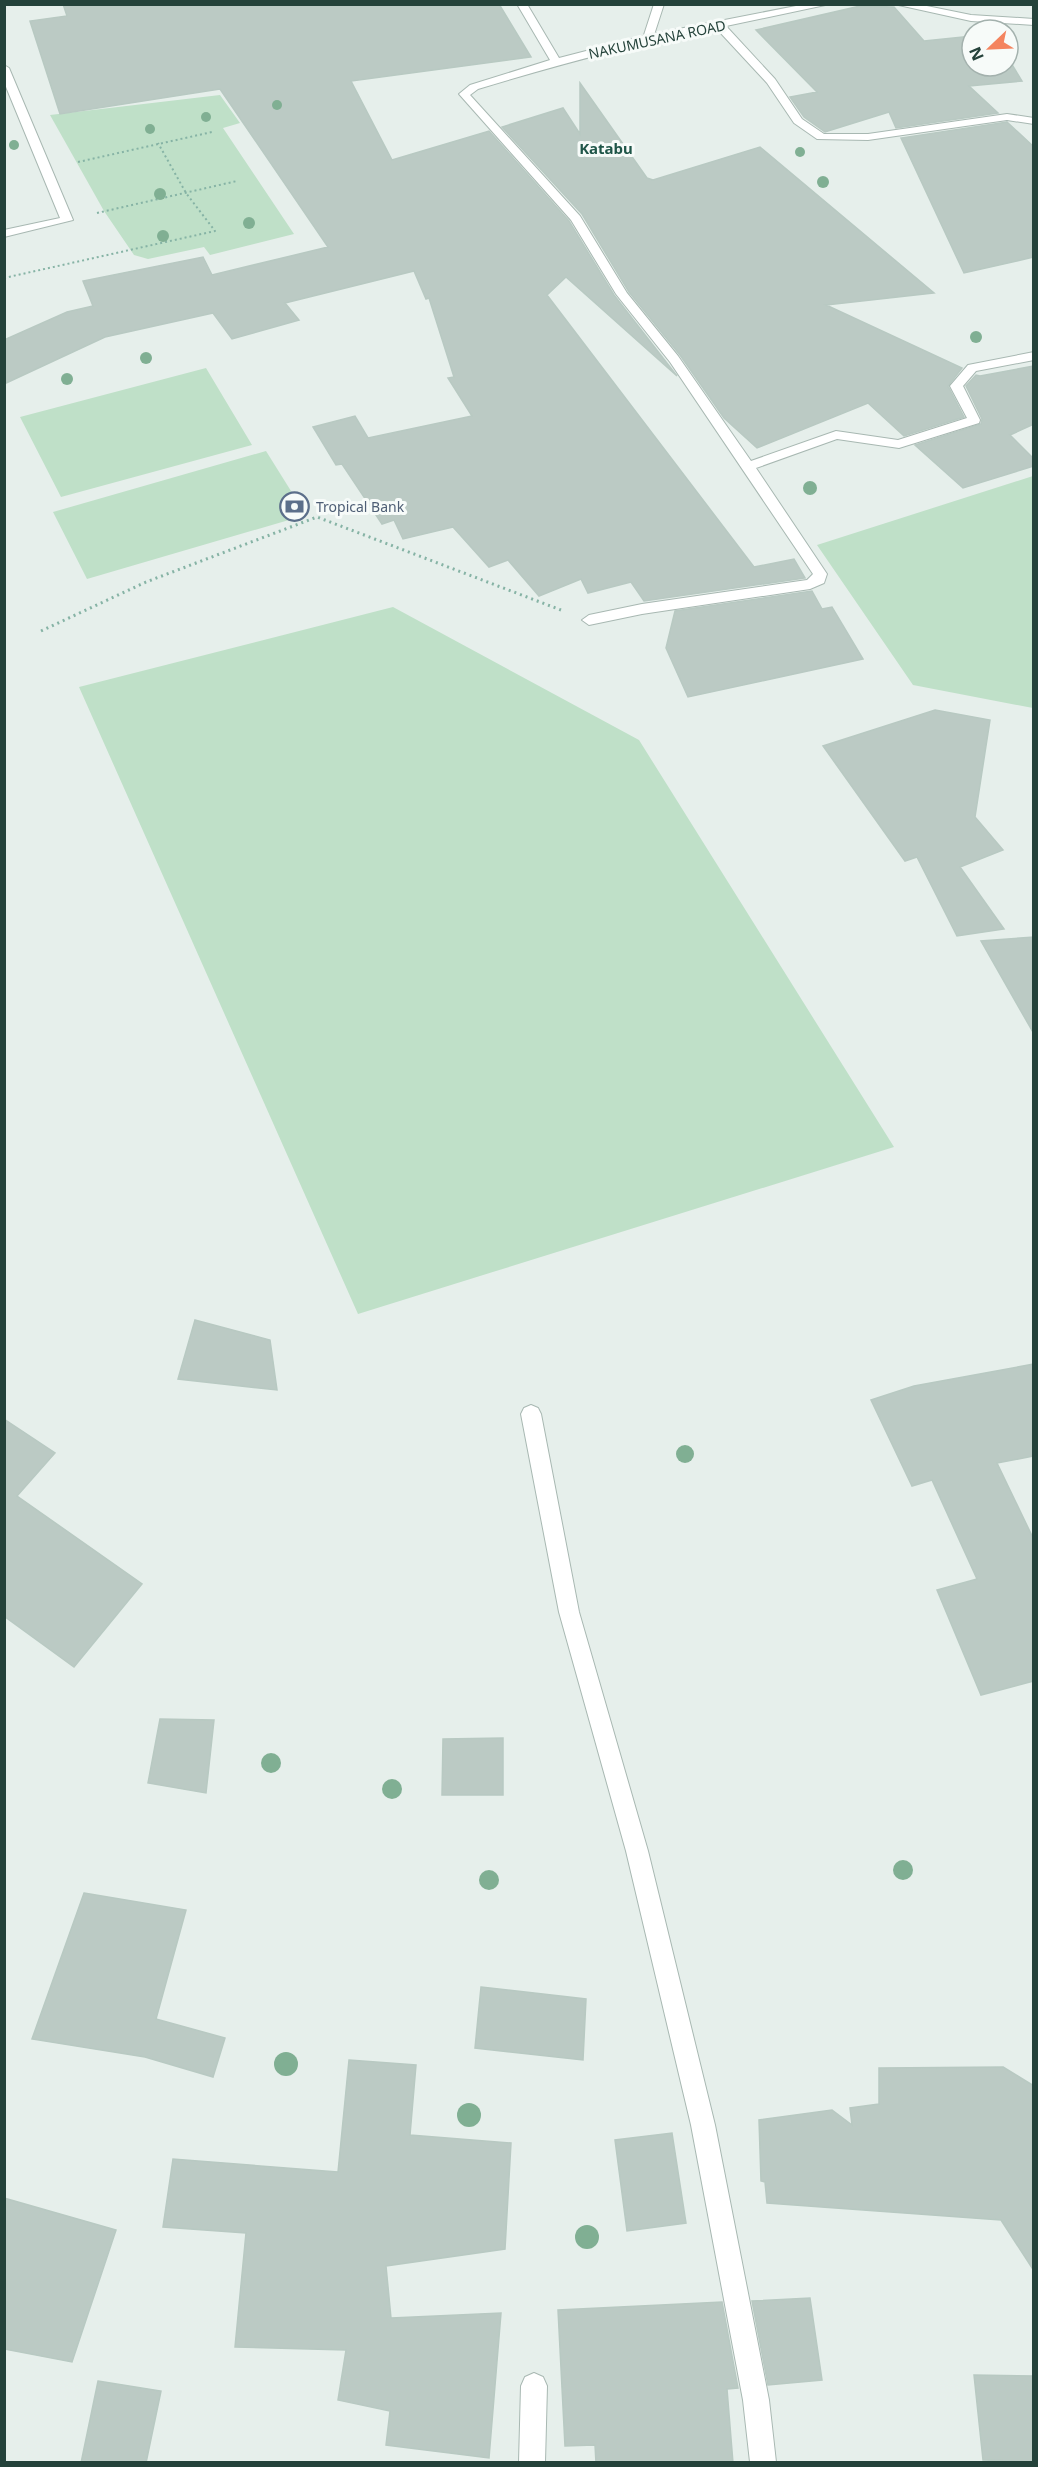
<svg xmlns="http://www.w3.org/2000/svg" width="1038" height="2467" viewBox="0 0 1038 2467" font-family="'Noto Sans',sans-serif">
<rect width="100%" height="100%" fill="#e6efeb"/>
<path fill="#bfe0c8" d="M220,95l20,28 -17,5 71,106 -84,21 -6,-8 -56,12 -14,-4 -30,-44 -54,-96z
M206,368l46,77 -191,52 -41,-80z
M266,451l40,64 -219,64 -34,-67z
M1033,476v232l-120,-23 -96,-140z
M393,607l246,133 255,407 -536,167 -279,-627z"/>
<path fill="#bbcac4" stroke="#b8c9c2" stroke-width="1.5" d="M63,4h436l32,53 -180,24 41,79 97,-29 80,90 45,74 63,81 -111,-99 -19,18 207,272 40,-8 11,19 -161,23 -13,-19 -43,11 -7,-14 -42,17 -31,-36 -19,7 -36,-40 -50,12 -9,-19 -12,4 -40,-60 -6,1 -23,-38 42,-11 13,22 104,-22 -24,-38 6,-1 -25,-79 -3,1 -12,-28 -129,32 14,17 -67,19 -19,-26 -108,24 -101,47v-44l63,-28 26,-6 -10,-25 120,-24 9,18 116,-28 -108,-158 -160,25 -30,-93 37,-5z
M860,6l34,1 30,34 48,-5v30h36v-8l14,23 -53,5 29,27 -102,15 -7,-16 -64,20 -21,-15 -14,-20 27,-5 -61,-62z
M580,83l67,95 6,2 107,-33 174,146 -108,12 136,63 -14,18 16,31 -60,19 -36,-33 -111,45 -33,-30 -44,-63 -51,-63 -47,-78 -80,-87 61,-19 17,26z
M1007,122l27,25v110l-70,16 -63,-135z
M1034,366v58l-24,11 24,24v7l-71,22 -48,-43 66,-21 1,-5 -16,-33 10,-11 4,1z
M812,591l10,18 10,-2 31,52 -175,38 -22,-49 9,-37z
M935,710l55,10 -15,97 28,33 -43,17 44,62 -47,7 -40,-79 -12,4 -82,-115z
M1034,937v97l-53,-93z
M195,1320l75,20 7,50 -99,-11z
M1034,1364v92l-37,7 37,77v141l-53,14 -44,-105 40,-11 -45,-99 -20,6 -41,-86 43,-14z
M4,1419l51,34 -38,43 125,88 -68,83 -70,-51z
M160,1719l54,1 -8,73 -58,-10z
M503,1738v57h-61l1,-56z
M84,1893l102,17 -30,109 69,19 -12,39 -68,-20 -113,-18z
M481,1987l105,12 -3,61 -108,-12z
M349,2060l67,5 -6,70 101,8 -6,106 -119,17 5,52 110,-5 -12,145 -103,-13 4,-34 -52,-11 8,-50 -111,-3 11,-114 -83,-6 10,-68 165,13z
M1003,2067l31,19v185l-33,-51 -234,-17 -2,-21 -4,-1 -2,-61 73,-10 20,15 -2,-17 29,-4v-36z
M672,2133l14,90 -59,8 -12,-91z
M4,2198l112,32 -44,132 -68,-13z
M810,2298l12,82 -54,5 -16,-84z
M722,2302l16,86 -11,1 6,74h-137l-1,-18 -30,1 -7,-136z
M974,2375l60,1v86l-51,-2z
M98,2381l63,10 -15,72h-65z"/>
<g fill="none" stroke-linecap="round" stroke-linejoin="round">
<defs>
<path id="service" d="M654,4h10l-11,34 -5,3 -5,-3z
M4,65l5,3 64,152 -69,17v-7l56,-12 -56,-136z"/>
<path id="minor" d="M517,4h10l32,54 89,-23 158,-31h24l-104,22 49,53 27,40 22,15h44l139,-20 27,4v6l-27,-4 -139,20 -51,-1 -23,-16 -27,-40 -51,-55c-81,16 -159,37 -238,61l-8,6 110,121 47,77 51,63 73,105 85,-30 62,9 69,-22 -17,-32 18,-21 66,-13v8l-58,11 -13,15 17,34 -1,3 -80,25 -62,-9 -81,29 71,106 -3,9 -14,6 -168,25 -53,11 -7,-5 7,-5 53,-11 165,-24 6,-6 -143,-212 -54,-68 -45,-74 -112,-126 11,-9 80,-25z
M894,4h23l54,11 63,4v6l-63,-4z
M531,1405l7,3 3,6 38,198 69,239 67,274 54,275 7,62h-26l-7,-62 -52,-275 -65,-274 -67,-239 -38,-198 3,-6z
M534,2373l9,4 4,9 -2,76h-26l2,-76 4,-9z"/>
</defs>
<use href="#service" stroke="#a8b8b2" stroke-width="2"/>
<use href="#minor" stroke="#a8b8b2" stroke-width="2"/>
<path stroke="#86b3a5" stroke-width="2" stroke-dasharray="2 3" stroke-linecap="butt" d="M78,162l134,-30
M97,213l140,-32
M4,278l211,-47 -29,-38 -28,-50"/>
<path stroke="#86b3a5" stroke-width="3" stroke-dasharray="2 4" stroke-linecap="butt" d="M41,631l105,-49 171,-65 244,93"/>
<use href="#service" fill="#fff" fill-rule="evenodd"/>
<use href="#minor" fill="#fff" fill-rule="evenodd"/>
</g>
<g fill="#80af93">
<circle cx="277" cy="105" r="5"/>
<circle cx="206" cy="117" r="5"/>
<circle cx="150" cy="129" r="5"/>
<circle cx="14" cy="145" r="5"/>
<circle cx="800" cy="152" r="5"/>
<circle cx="823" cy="182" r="6"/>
<circle cx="160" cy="194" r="6"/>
<circle cx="249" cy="223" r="6"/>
<circle cx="163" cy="236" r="6"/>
<circle cx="976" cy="337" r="6"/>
<circle cx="146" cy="358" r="6"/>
<circle cx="67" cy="379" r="6"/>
<circle cx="810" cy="488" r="7"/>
<circle cx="685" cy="1454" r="9"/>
<circle cx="271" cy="1763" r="10"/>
<circle cx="392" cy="1789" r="10"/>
<circle cx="903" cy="1870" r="10"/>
<circle cx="489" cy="1880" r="10"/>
<circle cx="286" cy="2064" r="12"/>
<circle cx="469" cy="2115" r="12"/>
<circle cx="587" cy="2237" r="12"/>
</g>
<defs>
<symbol id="bank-ring" viewBox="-11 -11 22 22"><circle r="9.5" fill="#f7fbf9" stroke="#5c6f8a" stroke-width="1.5"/><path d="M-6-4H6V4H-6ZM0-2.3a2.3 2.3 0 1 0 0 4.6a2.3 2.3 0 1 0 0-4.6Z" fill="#5c6f8a"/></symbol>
</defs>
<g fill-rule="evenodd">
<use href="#bank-ring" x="278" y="490" width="33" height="33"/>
</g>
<g text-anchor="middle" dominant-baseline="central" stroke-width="6" stroke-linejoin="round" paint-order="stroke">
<g font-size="14" fill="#24423a" stroke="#f7fbf9">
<text transform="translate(657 39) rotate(-12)">NAKUMUSANA ROAD</text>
</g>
<g font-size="14" fill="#4e5e75" stroke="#f7fbf9" text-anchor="start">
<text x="316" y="506">Tropical Bank</text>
</g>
<g font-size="15" font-weight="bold" fill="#1f5548" stroke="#f7fbf9">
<text x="606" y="148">Katabu</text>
</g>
</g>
<rect width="1038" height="2467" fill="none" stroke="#24423a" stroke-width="12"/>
<g transform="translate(990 48) rotate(247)"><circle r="28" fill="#f7fbf9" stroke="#a3b1ad" stroke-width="1.5"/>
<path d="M0-4.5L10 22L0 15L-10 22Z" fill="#f4845f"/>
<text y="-9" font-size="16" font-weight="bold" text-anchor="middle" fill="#24423a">N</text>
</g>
</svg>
